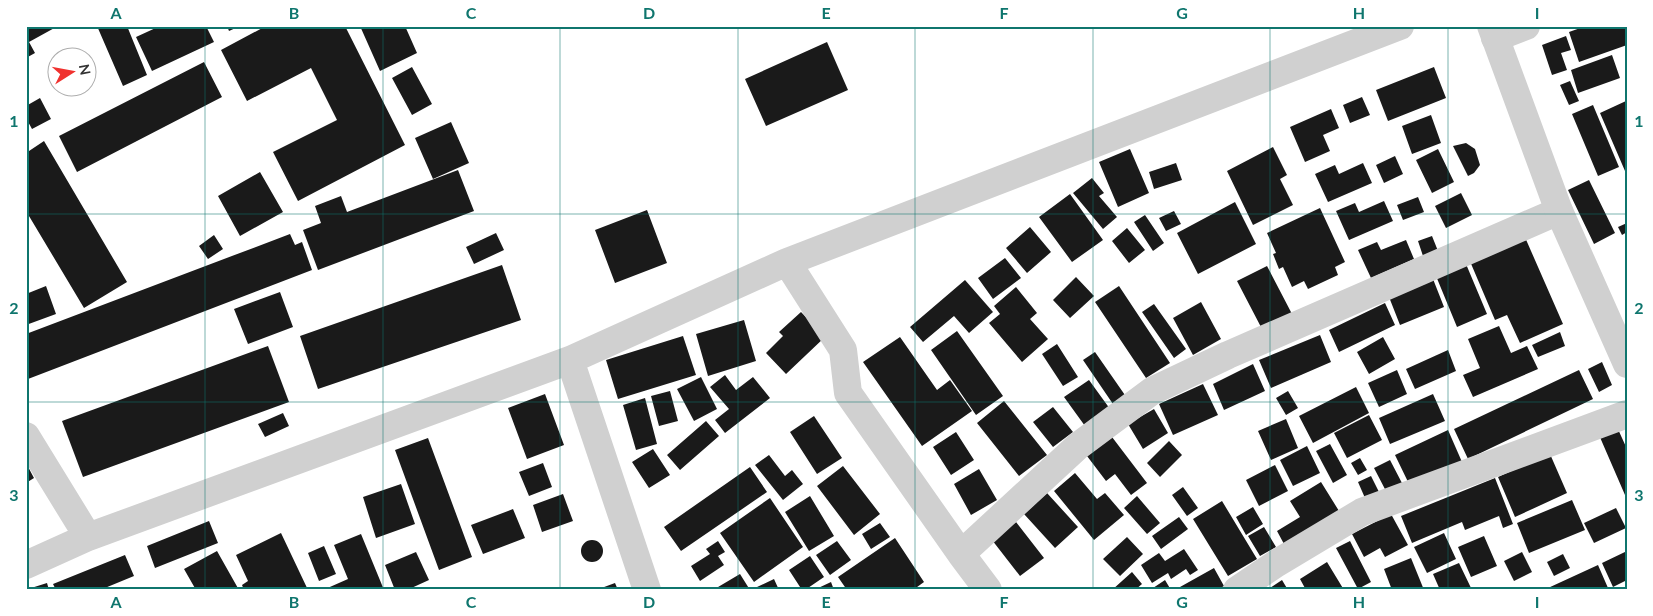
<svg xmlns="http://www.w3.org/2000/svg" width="1653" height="616" viewBox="0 0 1653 616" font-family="Lato,sans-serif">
<rect width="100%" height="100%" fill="#fff"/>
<path fill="#1a1a1a" d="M26,26h32l-29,16 6,11 -9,5z
M97,26h30l20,49 -24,11z
M160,26h46l8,16 -62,29 -16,-34z
M227,26h13l-11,5z
M266,26h79l60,119 -107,56 -25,-49 64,-32 -26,-52 -64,33 -26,-51z
M360,26h45l12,27 -37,18z
M1586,26h41v19l-48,17 -10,-30z
M1566,36l5,14 -10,3 6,17 -15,5 -10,-30z
M827,42l21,48 -82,36 -21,-47z
M1612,55l8,23 -42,15 -7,-23z
M204,62l18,35 -145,75 -18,-36z
M412,67l20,37 -20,11 -20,-37z
M1434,67l12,31 -58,23 -12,-31z
M1570,81l9,20 -10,4 -9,-20z
M1362,97l8,18 -20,8 -7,-18z
M40,98l11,21 -19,10 -6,-11v-12z
M1626,101l1,70h-2l-25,-58z
M1593,105l26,62 -21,9 -26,-62z
M1331,109l8,19 -16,7 7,16 -25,11 -15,-35z
M1431,115l10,28 -29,11 -10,-28z
M451,122l18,41 -36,16 -18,-41z
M44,141l83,141 -43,26 -58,-97v-58z
M1466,143l9,6 5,16 -6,8 -6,3 -15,-30z
M1273,147l14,28 -7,4 13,26 -40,20 -26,-54z
M1130,149l19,44 -31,14 -19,-45z
M1438,149l16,33 -22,11 -16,-33z
M1395,156l8,18 -19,9 -8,-18z
M1176,163l6,17 -28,9 -5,-17z
M1363,163l9,20 -44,19 -13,-28 20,-9 4,9z
M458,170l16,41 -156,59 -15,-40 18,-7 -6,-17 26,-10 6,16z
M260,172l23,40 -43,24 -22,-40z
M1092,178l12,15 -5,3 18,21 -14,12 -30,-36z
M1589,180l26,53 -21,11 -26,-54z
M1461,193l11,22 -26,13 -11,-22z
M1070,194l33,46 -31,22 -33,-45z
M1418,197l6,15 -21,8 -6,-15z
M1384,201l9,20 -44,19 -13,-29 19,-8 4,9z
M1235,202l21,42 -58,30 -21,-41z
M1320,208l25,54 -10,5 3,8 -30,14 -4,-8 -12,6 -9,-20 -4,2 -6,-15 3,-1 -9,-20z
M647,210l20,53 -52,20 -20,-53z
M1174,211l7,13 -15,7 -7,-13z
M1145,215l19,28 -11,8 -19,-29z
M1627,223v9l-5,3 -4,-8z
M1030,227l21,25 -24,21 -21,-25z
M1127,228l18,22 -16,13 -17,-22z
M496,233l8,17 -30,14 -8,-17z
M290,234l5,11 7,-3 10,28 -284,109 -2,-4v-41z
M214,235l9,14 -15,10 -9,-13z
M1524,235l39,89 -43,19 -13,-28 -12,5 -26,-61z
M1432,236l6,15 -15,5 -5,-15z
M1406,240l8,19 -43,19 -13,-28 19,-8 4,8z
M1005,258l16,20 -28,21 -15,-21z
M1466,264l21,50 -30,13 -21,-51z
M502,265l19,55 -203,69 -18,-53z
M1267,266l25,48 -30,15 -25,-48z
M1076,277l18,19 -24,22 -17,-18z
M1433,279l11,28 -44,18 -11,-28z
M965,280l28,32 -24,21 -15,-17 -31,26 -13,-15z
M46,286l10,28 -30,11v-31z
M1119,286l51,77 -24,15 -51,-76z
M1016,287l21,26 -7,6 18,20 -26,23 -33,-39 11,-9 -6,-8z
M280,292l13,35 -45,17 -14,-35z
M1201,302l20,37 -28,16 -20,-37z
M1385,303l10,22 -56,27 -10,-22z
M1154,304l32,45 -12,9 -32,-46z
M801,312l24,25 -39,37 -20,-21 17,-17 -4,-4z
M744,320l12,41 -48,15 -12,-42z
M1499,326l12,27 16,-7 11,23 -65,28 -10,-22 17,-7 -12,-29z
M957,331l46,65 -27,19 -45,-65z
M1560,332l5,14 -27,11 -6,-12z
M1320,335l11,27 -60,26 -12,-28z
M683,336l13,39 -78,24 -12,-39z
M900,337l37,53 13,-10 22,31 -50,35 -59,-84z
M1383,337l12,22 -26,15 -12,-22z
M1057,344l21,33 -15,9 -21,-32z
M268,346l21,56 -206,75 -21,-56z
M1448,350l8,21 -41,18 -9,-20z
M1095,352l32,46 -12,9 -32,-47z
M1602,362l10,23 -13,7 -11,-23z
M1253,364l12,27 -41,19 -11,-26z
M1397,370l10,24 -28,13 -11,-24z
M1579,370l14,29 -125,60 -14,-30z
M725,375l11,15 17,-13 17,21 -45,35 -10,-13 14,-11 -19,-22z
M701,377l16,32 -23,12 -17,-32z
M1089,380l21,29 -25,17 -21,-29z
M1203,384l15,31 -45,20 -14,-31z
M1356,387l13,26 -56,30 -14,-27z
M670,391l8,30 -19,5 -8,-30z
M1288,391l10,17 -12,7 -10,-17z
M545,394l19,51 -37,14 -19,-51z
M1433,394l12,27 -55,23 -11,-26z
M645,398l12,46 -21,6 -13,-45z
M1004,401l43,54 -28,21 -42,-53z
M1053,407l20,25 -20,15 -20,-25z
M1154,409l14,24 -25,16 -15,-25z
M283,413l6,13 -24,11 -7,-13z
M1369,415l13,25 -35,18 -13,-25z
M814,416l28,42 -25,16 -27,-42z
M1286,419l12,29 -27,12 -13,-29z
M706,421l13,15 -39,34 -13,-15z
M1617,427l10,22v45l-2,1 -26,-60z
M1448,430l14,32 -52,24 -15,-31z
M956,432l18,28 -23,15 -18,-28z
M1112,437l35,46 -16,12 -16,-21 -9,7 -19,-25z
M428,438l44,119 -33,13 -44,-120z
M1169,441l13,14 -22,22 -13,-14z
M1330,444l17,31 -14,8 -17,-32z
M1307,446l13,27 -27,13 -13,-26z
M653,449l17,26 -21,13 -17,-26z
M1550,454l17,39 -52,24 -17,-40z
M769,455l16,21 7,-6 11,14 -20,16 -28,-35z
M1360,458l7,12 -9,5 -7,-12z
M1390,460l13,25 -16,8 -13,-25z
M26,463l8,15 -8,5z
M543,463l9,24 -23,9 -10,-24z
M1275,465l13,26 -29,15 -13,-26z
M843,466l37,48 -26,21 -37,-49z
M750,467l17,25 -86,59 -17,-24z
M979,469l18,31 -26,15 -17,-31z
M1075,473l22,26 8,-6 19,22 -30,25 -40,-49z
M1371,476l8,16 -14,6 -7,-16z
M1495,478l18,46 -10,4 -4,-12 -34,14 -3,-8 -50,21 -11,-27z
M1321,482l18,29 -55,33 -7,-13 23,-14 -10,-16z
M401,484l14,40 -39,14 -13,-41z
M1183,487l15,21 -11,8 -15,-21z
M1047,493l31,34 -23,21 -31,-34z
M563,494l10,27 -31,11 -9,-27z
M810,496l24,40 -25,15 -24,-39z
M1137,496l23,27 -13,11 -23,-26z
M770,498l33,49 -49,35 -34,-49z
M1572,500l13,30 -56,23 -12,-30z
M1222,501l35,58 -29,17 -35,-57z
M1253,507l10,17 -17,11 -10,-18z
M1616,508l10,20 -32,15 -10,-20z
M513,509l12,29 -42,16 -12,-29z
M1391,514l17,31 -23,12 -5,-9 -16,9 -12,-23z
M1179,517l9,12 -27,20 -9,-13z
M209,521l9,22 -63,25 -8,-22z
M1016,522l28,36 -24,18 -28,-36z
M880,523l10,14 -19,12 -9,-15z
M1264,527l12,20 -16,9 -12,-20z
M281,533l27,57h-64l-2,-5 6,-4 -12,-26z
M1444,533l12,26 -29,14 -13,-26z
M361,534l23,56h-61l25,-11 -14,-34z
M1484,536l13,30 -26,11 -13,-30z
M1127,537l16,17 -23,22 -17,-17z
M895,538l29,44 -11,8h-66l-9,-13z
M581 551a11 11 0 1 1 22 0a11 11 0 1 1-22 0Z
M718,541l7,11 -7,4 6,9 -24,16 -9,-15 19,-12 -4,-5z
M837,541l14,19 -21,15 -14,-20z
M1350,541l21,41 -13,7 -22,-41z
M324,546l12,28 -17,7 -11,-28z
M1184,549l14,21 -8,5 -4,-6 -15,10 -3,-6 -16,10 -11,-18 18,-12 6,8z
M217,551l22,39h-43l-12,-21z
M1627,551v29l-14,7 -11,-24z
M416,552l13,28 -22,10h-12l-10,-25z
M1522,552l10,20 -18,9 -10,-20z
M1563,554l7,14 -16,8 -7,-14z
M125,555l9,21 -34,14h-44l-3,-6z
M810,556l14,21 -19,13h-3l-13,-20z
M1411,558l13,32h-32l-8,-21z
M1327,562l17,28h-38l-6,-11z
M1459,563l13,27h-32l-7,-16z
M1598,565l10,23 -5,2h-54l-1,-2z
M1214,568l10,18 -7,4h-35l-2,-3z
M1132,572l10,12 -7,6h-23z
M740,574l10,16h-37z
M774,579l5,11h-20l-2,-3z
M1165,580l6,10h-21z
M1282,580l6,10h-21z
M831,582l3,8h-20z
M47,583l2,7h-21v-1z
M615,583l3,7h-22z"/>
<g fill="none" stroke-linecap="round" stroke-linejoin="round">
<path stroke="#d0d0d0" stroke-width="28" d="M1495,38l31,-12
M787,262l56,88 5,43 113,161 27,36
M570,360l77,230
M26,436l62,101
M961,554l117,-108 74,-55 76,-36 331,-144
M26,565l62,-28 482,-177 217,-98 613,-236
M1237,590l40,-27 85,-51 265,-98"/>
<path stroke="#d0d0d0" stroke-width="28" d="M1491,26l68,185 68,153"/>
</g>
<path fill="none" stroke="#0f766e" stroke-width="1" stroke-opacity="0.55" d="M205,26v564M383,26v564M560,26v564M738,26v564M915,26v564M1093,26v564M1270,26v564M1448,26v564M26,214h1601M26,402h1601"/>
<rect width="1653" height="616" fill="none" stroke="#ffffff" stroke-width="55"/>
<g transform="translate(72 72) rotate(79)"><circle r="24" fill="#ffffff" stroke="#adadad"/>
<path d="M0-4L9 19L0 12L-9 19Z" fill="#f0322f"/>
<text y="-8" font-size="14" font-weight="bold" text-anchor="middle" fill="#333333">N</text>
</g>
<rect x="28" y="28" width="1598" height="560" fill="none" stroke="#0f766e" stroke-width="2"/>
<g font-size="16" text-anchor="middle" font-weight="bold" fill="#0f766e">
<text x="116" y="19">A</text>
<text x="294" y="19">B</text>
<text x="471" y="19">C</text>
<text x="649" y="19">D</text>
<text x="826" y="19">E</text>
<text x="1004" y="19">F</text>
<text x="1182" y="19">G</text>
<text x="1359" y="19">H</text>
<text x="1537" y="19">I</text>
<text x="14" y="127">1</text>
<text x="1639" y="127">1</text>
<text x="14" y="314">2</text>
<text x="1639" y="314">2</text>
<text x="14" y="501">3</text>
<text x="1639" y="501">3</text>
<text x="116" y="608">A</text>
<text x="294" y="608">B</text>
<text x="471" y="608">C</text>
<text x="649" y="608">D</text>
<text x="826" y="608">E</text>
<text x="1004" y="608">F</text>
<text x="1182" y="608">G</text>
<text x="1359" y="608">H</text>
<text x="1537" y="608">I</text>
</g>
</svg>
